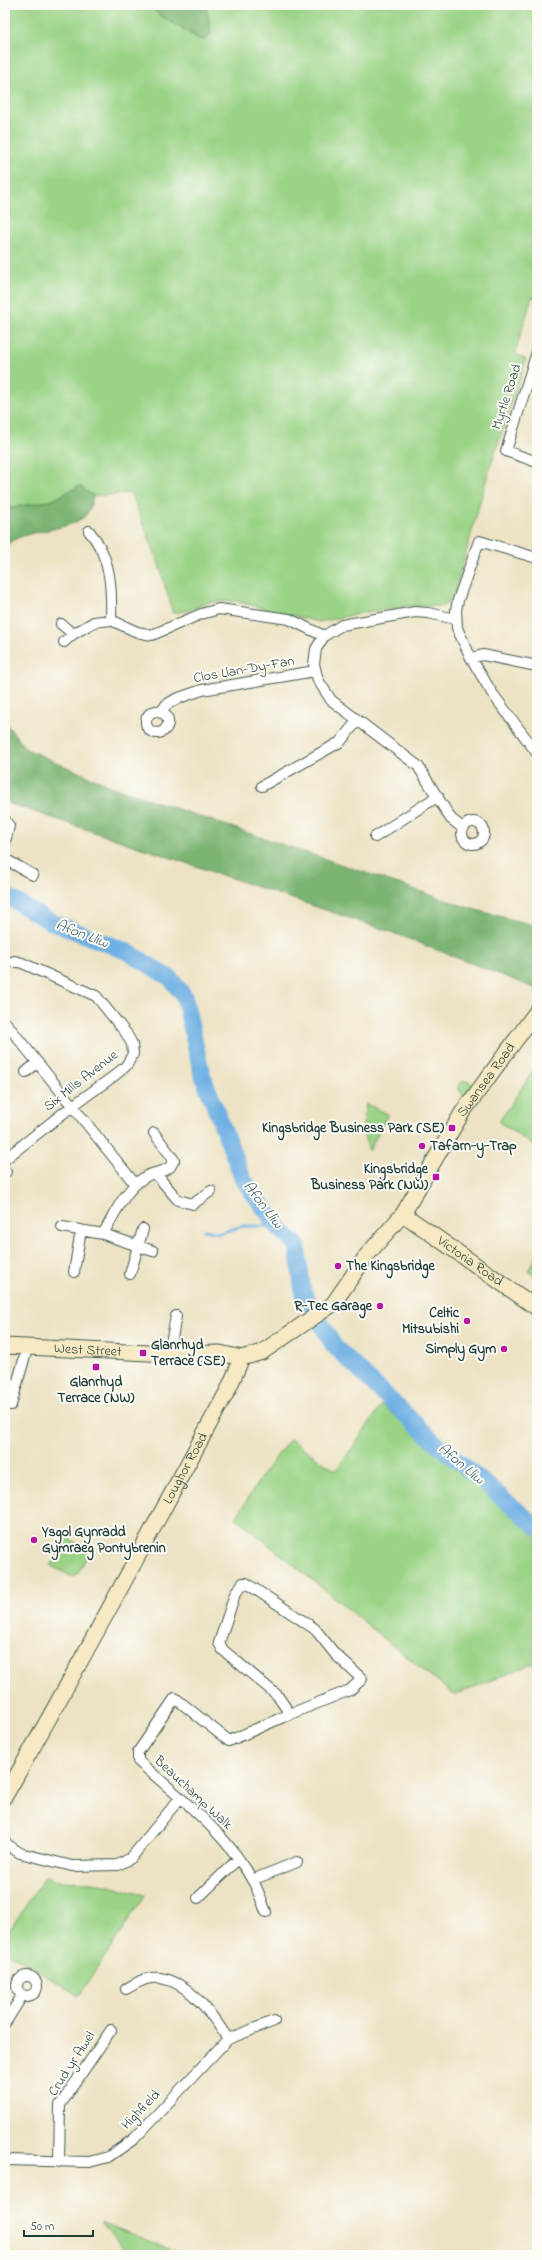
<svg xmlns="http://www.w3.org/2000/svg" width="542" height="2260" viewBox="0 0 542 2260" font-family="'Indie Flower',sans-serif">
<rect width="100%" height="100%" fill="#fdfcf7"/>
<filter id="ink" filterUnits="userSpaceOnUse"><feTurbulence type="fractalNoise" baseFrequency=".025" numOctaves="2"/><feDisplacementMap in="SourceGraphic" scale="8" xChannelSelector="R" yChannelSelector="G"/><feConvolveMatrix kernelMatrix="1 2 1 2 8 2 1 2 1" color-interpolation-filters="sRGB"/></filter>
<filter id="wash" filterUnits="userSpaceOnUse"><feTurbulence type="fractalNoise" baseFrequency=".012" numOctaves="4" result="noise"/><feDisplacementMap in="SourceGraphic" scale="16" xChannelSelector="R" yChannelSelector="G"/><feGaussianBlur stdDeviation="0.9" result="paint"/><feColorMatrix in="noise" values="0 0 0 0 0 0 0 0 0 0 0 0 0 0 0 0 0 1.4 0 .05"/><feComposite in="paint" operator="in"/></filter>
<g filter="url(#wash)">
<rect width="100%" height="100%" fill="#ede3c4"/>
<path fill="#9ad385" stroke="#5c885c" d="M5,5h146l7,9 43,26 10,-6 -5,-29h331v293l-5,-1 -17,56 11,7 -39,117 -33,118 -10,11h-35l-37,5 -53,11 -84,-21 -25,1 -21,8 -16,3 -15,-52 -27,-68 -38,3 -14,-10 -26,14 -48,9z
M537,1065v83l-38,-26z
M459 1088a7 7 0 1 1 14 0a7 7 0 1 1-14 0Z
M366,1104l22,10 -19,37 -7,-21z
M537,1255v22l-9,-6z
M382,1405l155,132v125l-83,33 -218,-177 27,-44 27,-35 46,32z
M67,1538l23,13 -12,22 -5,4 -22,-11z
M46,1875l11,6 36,1 52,13 -66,101 -74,-45v-14z
M101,2222l83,33h-55z"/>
<path fill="#7bb572" stroke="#4d7953" d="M151,5h55l5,29 -4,5 -6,1 -43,-26z
M80,486l13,10c-1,5 -3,14 -6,18 -19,20 -65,13 -82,33v-38l48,-9z
M5,722l21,27 84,37 362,123 65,17v63l-146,-57 -386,-130z"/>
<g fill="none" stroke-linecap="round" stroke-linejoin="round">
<path stroke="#6eb0e3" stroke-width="3" d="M204,1230l15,3 24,-7h34"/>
<path stroke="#6eb0e3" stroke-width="17" d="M5,895l44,26 79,31 42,26 14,18 18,78 41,105 34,47 20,19 6,47 31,54 94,90 109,91"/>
</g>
</g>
<g filter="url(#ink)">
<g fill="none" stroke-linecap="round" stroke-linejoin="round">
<defs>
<path id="street" d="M537,352l-31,99 31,11
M89,531c22,25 23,58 22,89
M537,558l-58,-17 -21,59 -2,10 1,18 14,30 21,35 45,60
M456,619l-28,-6 -13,-1 -73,13 -18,11 -8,13 -2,15 4,16 13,20 87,66 33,53 12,9
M61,624l12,10
M64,642l9,-8 21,-12 17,-2 26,12 15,3 49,-21 18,-5 70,10 35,17
M471,658l12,-3 54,11
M146 722a11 11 0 1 1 22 0a11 11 0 1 1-22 0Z
M161,713l5,-8 10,-6 26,-9 113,-19
M262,786l78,-44 17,-21
M5,820l4,6 -4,16
M462 833a11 11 0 1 1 22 0a11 11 0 1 1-22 0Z
M375,837l63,-41
M5,859l28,16
M5,964l10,-3 7,2 74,33 30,37 6,11 1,10 -7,12 -12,10 -43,31 -66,52
M5,1022l130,162
M26,1072l11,-9
M5,1171l1,1
M155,1173l23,27 15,4 18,-13
M62,1227l41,7c12,-20 21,-44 42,-57 7,-5 18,-4 25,-10l4,-7 -20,-27
M103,1234l50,17
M74,1272l7,-42
M130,1274l13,-45
M169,1354l7,-38
M5,1404l6,1 16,-56
M5,1843l15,10 52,13 46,-1 13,-7 49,-60
M252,1880l45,-18
M198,1898l40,-39
M266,1912c-4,-10 -7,-20 -12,-29 -26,-49 -75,-86 -116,-122v-9l37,-54 54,43 61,-27 -13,-19 -54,-45 -4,-7 16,-49 8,-11h3l69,46 20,25 27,25 -12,11 -60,24
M17 1986a10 10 0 1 1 20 0a10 10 0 1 1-20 0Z
M126,1989c7,-4 16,-10 25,-11 34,-3 61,36 77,61
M5,2023l17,-27
M5,2160l84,2 19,-5 26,-18 94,-100 46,-18
M59,2162l1,-57 51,-75"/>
<g id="secondary">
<path id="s1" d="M403,1214l134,94"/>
<path id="s2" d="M5,1346l164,8 51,-1 22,5"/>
<path id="s3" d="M5,1796c77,-134 149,-271 223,-406l14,-32 20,-6 71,-48 34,-49 36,-41 59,-101 75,-102"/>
</g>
</defs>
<use href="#street" stroke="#3e564a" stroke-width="12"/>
<use href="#secondary" stroke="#3e564a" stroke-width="17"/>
<use href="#street" stroke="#fff" stroke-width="10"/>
<use href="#secondary" stroke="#f6e9c3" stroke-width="15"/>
</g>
</g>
<g fill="#b5179e" stroke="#fdfcf7" stroke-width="1.5">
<rect x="448" y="1124" width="8" height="8" rx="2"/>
<circle cx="422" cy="1146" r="4"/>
<rect x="432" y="1173" width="8" height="8" rx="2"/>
<circle cx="338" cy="1266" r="4"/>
<circle cx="380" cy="1306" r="4"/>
<circle cx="467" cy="1321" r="4"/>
<circle cx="504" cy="1349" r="4"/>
<rect x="139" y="1349" width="8" height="8" rx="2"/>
<rect x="92" y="1363" width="8" height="8" rx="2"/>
<circle cx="34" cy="1540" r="4"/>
</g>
<g text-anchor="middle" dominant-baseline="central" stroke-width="4" stroke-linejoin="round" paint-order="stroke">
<g font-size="14" fill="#1f3d34" stroke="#fdfcf7">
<text transform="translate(507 397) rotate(-72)">Myrtle Road</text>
<text transform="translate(244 670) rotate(-10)">Clos Llan-Dy-Fan</text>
<text stroke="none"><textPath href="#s3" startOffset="877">Swansea Road</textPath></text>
<text transform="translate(81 1081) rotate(-38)">Six Mills Avenue</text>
<text stroke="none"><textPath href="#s1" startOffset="82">Victoria Road</textPath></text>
<text stroke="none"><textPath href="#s2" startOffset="83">West Street</textPath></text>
<text stroke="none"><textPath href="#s3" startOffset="374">Loughor Road</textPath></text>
<text transform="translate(193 1793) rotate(43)">Beauchamp Walk</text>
<text transform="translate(72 2064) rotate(-57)">Crud yr Awel</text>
<text transform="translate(141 2110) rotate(-46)">Highfield</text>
</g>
<g font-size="14" font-weight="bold" fill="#1f3d34" stroke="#fdfcf7" text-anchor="end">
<text x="444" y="1128">Kingsbridge Business Park (SE)</text>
<text x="430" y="1146" text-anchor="start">Tafarn-y-Trap</text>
<text x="428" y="1169">Kingsbridge<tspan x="428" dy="16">Business Park (NW)</tspan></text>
<text x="346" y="1266" text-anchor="start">The Kingsbridge</text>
<text x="372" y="1306">R-Tec Garage</text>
<text x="459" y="1313">Celtic<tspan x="459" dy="16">Mitsubishi</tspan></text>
<text x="151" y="1345" text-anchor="start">Glanrhyd<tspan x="151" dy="16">Terrace (SE)</tspan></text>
<text x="496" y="1349">Simply Gym</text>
<text x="96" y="1382" text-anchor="middle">Glanrhyd<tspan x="96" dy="16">Terrace (NW)</tspan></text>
<text x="42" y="1532" text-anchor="start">Ysgol Gynradd<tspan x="42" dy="16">Gymraeg Pontybrenin</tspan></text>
</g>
<g font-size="15" font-style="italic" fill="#376069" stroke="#fdfcf7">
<text transform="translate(82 934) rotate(21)">Afon Lliw</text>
<text transform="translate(263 1205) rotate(52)">Afon Lliw</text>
<text transform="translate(461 1464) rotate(40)">Afon Lliw</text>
</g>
</g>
<rect width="542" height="2260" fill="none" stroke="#fdfcf7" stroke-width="20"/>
<path d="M24 2230v6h69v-6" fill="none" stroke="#1f3d34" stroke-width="2"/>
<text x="30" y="2230" font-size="12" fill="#1f3d34" stroke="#fdfcf7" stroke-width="3" paint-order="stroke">50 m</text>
</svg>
